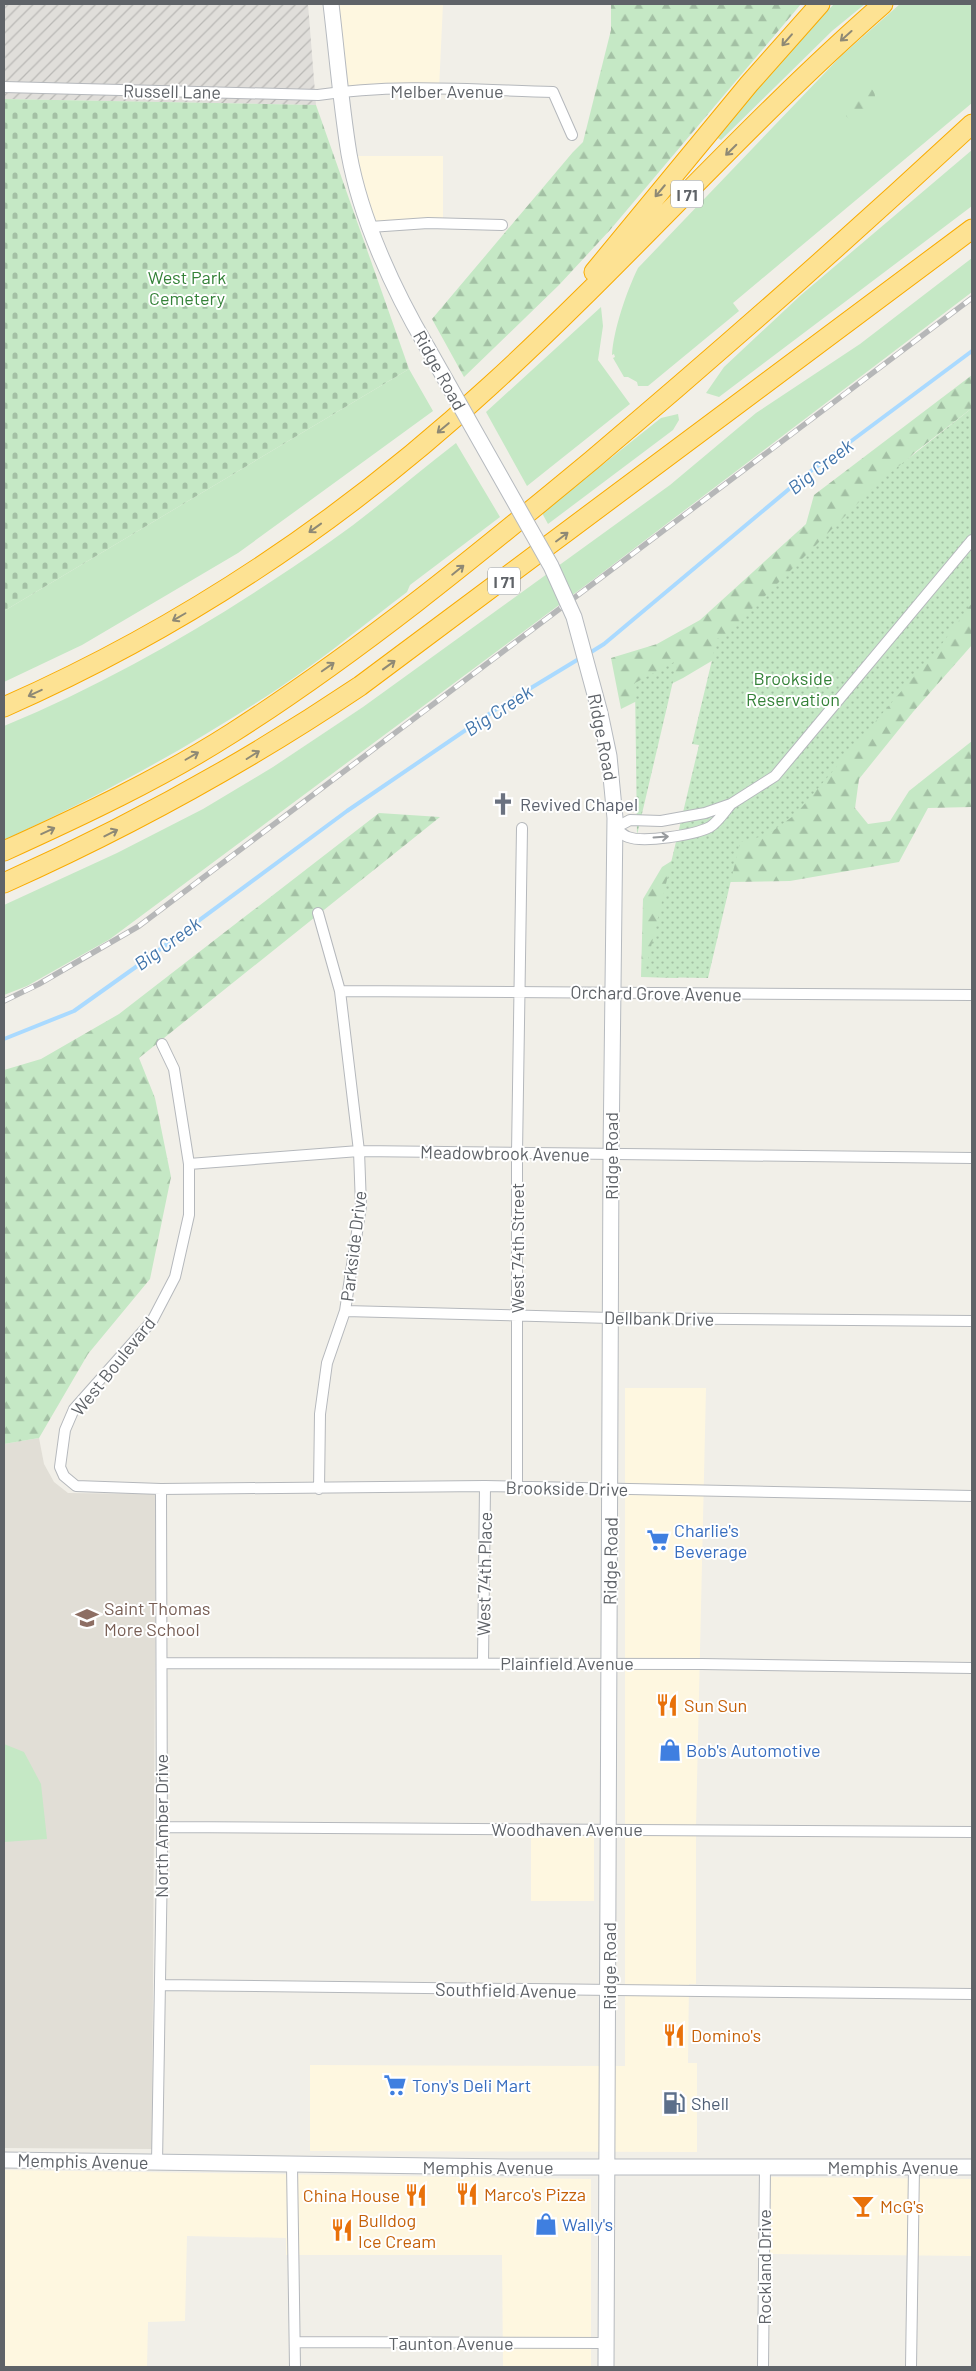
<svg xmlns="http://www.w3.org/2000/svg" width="976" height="2371" viewBox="0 0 976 2371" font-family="Barlow,sans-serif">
<defs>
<pattern id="industrial-furrows" width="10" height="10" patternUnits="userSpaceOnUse" patternTransform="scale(1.25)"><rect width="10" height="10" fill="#e0deda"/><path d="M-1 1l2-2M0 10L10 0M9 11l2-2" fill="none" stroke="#b9b8b5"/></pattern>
<pattern id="forest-firs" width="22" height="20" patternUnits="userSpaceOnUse" patternTransform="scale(1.25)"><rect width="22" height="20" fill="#c5e8c5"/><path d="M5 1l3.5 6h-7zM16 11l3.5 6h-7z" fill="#a3c0a4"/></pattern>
<pattern id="cemetery-stones" width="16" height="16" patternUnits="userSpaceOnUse" patternTransform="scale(1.25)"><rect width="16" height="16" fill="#c5e8c5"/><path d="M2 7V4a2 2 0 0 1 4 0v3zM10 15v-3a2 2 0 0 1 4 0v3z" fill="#a3c0a4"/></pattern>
<pattern id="park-dots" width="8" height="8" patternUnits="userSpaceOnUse" patternTransform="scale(1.25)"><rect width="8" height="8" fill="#c5e8c5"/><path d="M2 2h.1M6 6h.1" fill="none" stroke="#a3c0a4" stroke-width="1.8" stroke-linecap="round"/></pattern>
</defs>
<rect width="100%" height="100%" fill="#f1efe8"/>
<path fill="#fef7e0" d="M331,4h112l-4,85 -98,2z
M350,156h93v68l-73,3z
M625,1388h81l-10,438v158h-7l-1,79h9v89l-387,-1v-86l315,1z
M531,1836h63v65h-63z
M4,2170l587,9v188h-88l-1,-112h-216v-17l-99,-2 -2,85 -37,1 -1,45h-143z
M771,2177l201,2v77l-202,-2z"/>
<path fill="url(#industrial-furrows)" d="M4,4h304l8,101 -312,-6z"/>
<path fill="#e1ded6" d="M39,1438l5,26 10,18 14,11 88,1 -4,655 -148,-1v-704z"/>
<path fill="#c5e8c5" d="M834,4h31l-33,27 -111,109 -5,-3 80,-93z
M900,4h72v99l-239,200 6,8 -91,75h-10l-1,-4 -9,-5h-4l-11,-19 2,-1 -1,-3 -2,1c1,-24 15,-65 26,-87l203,-212z
M972,150v56l-253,191 -13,-4 18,-26 77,-72z
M972,258v34l-378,287 -484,360 -83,47 -23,9v-90l113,-52 86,-44 70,-42 90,-60 307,-222 86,-72 104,-69z
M601,307l2,19 -5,34 32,44 -103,82 -41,-74z
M409,369l24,42 -195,142 -156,92 -78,37v-71z
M678,414l1,6 -6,10 -125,94 -6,-11 119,-95z
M456,443l44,74 -90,68 -3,7c-42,32 -83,66 -128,96 -88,58 -179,108 -275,152v-114c116,-48 224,-113 327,-185 43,-30 83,-66 125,-98z
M4,1744l20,8 17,32 6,55 -43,3z"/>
<path fill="url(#forest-firs)" d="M611,4h190l-191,226 -51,55 -95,92 -32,-58 141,-167 10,-10 28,-112z
M866,85c21,11 1,32 -12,38l-8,-7 14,-30z
M972,375v33l-58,45 -194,203 -37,22 -62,31 -10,-51 46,-14 43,-24 106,-96 8,-29z
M972,559v86l-59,67 -54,67 -4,29 13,16 22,-3 19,-30 63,-50v66l-44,1 -29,54 -109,19 -59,1 -31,8 -22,88 -37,-1 2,-78 19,-32 27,-17z
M379,813l61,4 -301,241 16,40 16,79 -21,102 -62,75 -49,84 -35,6v-374l37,-11 78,-45z"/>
<path fill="url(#cemetery-stones)" d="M4,99l312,6 93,264 -405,242z"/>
<path fill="url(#park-dots)" d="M972,408v195l-31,42 -145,169 -29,21 -27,7 -32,136 -58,-1 -4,-4v-5l53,-223 -7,-1 25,-105 12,-7 151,-151z
M678,660l-41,175 -2,-152z"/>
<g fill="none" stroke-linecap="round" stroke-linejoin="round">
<path stroke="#aadaff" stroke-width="4" d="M588,654l16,-10 203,-170 165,-123
M4,1039l70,-28 66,-47 207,-153 151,-103 84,-51"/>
<defs>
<path id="minor" d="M4,87l314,8c76,-12 159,-5 235,-3l19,43
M370,227l58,-4 74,2
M731,804c-6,7 -13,18 -21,23 -16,8 -66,16 -82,10 -5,-2 -9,-6 -13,-9l15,-8 31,1 44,-8 26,-9 44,-28 197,-236
M318,913l22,78 19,160 2,55 -16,105 -18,52 -7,51 -1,75
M340,991l632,4
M162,1044l12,25 15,95v51l-14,62 -23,44 -78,88 -9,21 -5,37 4,9 12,10 85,3 324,-3 487,10
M189,1164l170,-13 613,7
M345,1311l266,7 361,3
M517,1487v-334l5,-325
M162,1663l540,1 270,4
M483,1663l2,-177
M162,1827l810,5
M160,1985l812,9
M157,2163l5,-302 -1,-372
M292,2165l3,202
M295,2342l311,1
M763,2367l2,-200
M911,2367l3,-200"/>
<path id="secondary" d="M331,4c6,50 10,101 18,150 12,66 45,137 78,193
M600,713l9,43 6,62 -4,337 -5,1212
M4,2160l504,7h464"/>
<path id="motorway" d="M594,272l155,-188 71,-80
M4,707c179,-79 343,-189 487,-322 135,-123 255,-261 392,-381
M4,851c77,-35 156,-72 228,-118 127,-81 244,-177 360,-273 129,-109 256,-221 380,-336
M4,883c127,-57 240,-119 356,-197l612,-457"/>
</defs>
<use href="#minor" stroke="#b5b8bc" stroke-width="12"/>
<use href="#secondary" stroke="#b6babf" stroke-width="17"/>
<use href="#motorway" stroke="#f9ab00" stroke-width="21"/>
<use href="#minor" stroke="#fff" stroke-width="10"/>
<use href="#secondary" stroke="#fff" stroke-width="15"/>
<use href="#motorway" stroke="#fde293" stroke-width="19"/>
<defs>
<path id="rail" d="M4,1001l35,-17 100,-58 833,-628"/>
</defs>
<use href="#rail" stroke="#b6b7b8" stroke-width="5.5"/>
<use href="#rail" stroke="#fff" stroke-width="4" stroke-dasharray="11" stroke-linecap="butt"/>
<defs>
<path id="secondary-bridge" d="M427,347l124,219 23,51 26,96"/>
</defs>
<use href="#secondary-bridge" stroke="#b6babf" stroke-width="17" stroke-linecap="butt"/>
<use href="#secondary-bridge" stroke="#fff" stroke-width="15"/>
</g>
<defs><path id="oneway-shaft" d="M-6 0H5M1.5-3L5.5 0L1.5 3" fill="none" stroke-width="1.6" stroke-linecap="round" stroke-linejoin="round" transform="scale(1.25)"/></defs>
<g stroke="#8e8975">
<use href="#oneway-shaft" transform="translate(846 36) rotate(138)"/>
<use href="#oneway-shaft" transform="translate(787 40) rotate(131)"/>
<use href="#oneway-shaft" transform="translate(731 150) rotate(135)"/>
<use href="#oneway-shaft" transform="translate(660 191) rotate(130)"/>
<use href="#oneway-shaft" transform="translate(443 428) rotate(140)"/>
<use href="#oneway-shaft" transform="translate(315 528) rotate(144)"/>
<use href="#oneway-shaft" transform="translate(562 537) rotate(-37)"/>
<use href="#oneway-shaft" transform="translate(458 570) rotate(-39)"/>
<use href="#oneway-shaft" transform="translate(179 617) rotate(150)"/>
<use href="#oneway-shaft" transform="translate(389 665) rotate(-36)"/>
<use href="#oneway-shaft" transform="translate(328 667) rotate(-35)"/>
<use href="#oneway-shaft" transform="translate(35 693) rotate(155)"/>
<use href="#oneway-shaft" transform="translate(253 755) rotate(-32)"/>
<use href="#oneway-shaft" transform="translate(192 756) rotate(-30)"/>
<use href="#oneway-shaft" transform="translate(48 831) rotate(-25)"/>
<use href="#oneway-shaft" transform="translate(111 833) rotate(-27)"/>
</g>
<use stroke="#979a9d" href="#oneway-shaft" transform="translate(661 837) rotate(-4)"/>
<defs>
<symbol id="church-bare" viewBox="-9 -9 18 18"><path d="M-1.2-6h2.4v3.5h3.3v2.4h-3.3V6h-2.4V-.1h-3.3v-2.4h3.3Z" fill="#6b7280" stroke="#fff" stroke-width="2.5" paint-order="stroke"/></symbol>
<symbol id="supermarket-bare" viewBox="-9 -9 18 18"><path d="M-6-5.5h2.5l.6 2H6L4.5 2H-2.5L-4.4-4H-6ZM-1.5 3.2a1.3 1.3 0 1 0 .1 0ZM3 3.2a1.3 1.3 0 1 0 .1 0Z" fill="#3f7fe0" stroke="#fff" stroke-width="2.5" paint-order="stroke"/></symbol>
<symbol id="school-bare" viewBox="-9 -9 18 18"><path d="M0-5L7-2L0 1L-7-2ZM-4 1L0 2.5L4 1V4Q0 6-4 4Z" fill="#8d6e63" stroke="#fff" stroke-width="2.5" paint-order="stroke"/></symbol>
<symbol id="restaurant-bare" viewBox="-9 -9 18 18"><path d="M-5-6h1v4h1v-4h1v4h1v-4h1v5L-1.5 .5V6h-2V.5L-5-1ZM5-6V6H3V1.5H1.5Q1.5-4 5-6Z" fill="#e8710a" stroke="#fff" stroke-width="2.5" paint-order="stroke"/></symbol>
<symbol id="shop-bare" viewBox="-9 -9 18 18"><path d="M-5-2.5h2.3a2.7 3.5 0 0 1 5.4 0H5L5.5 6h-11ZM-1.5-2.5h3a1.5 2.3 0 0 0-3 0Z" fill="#3f7fe0" stroke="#fff" stroke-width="2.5" paint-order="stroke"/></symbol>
<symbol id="fuel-bare" viewBox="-9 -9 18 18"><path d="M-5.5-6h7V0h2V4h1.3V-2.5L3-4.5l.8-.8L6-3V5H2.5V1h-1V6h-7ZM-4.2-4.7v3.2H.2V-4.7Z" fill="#5c6f8a" stroke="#fff" stroke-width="2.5" paint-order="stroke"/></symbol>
<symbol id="bar-bare" viewBox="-9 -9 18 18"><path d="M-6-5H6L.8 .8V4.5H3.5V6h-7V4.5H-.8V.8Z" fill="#e8710a" stroke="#fff" stroke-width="2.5" paint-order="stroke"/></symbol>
</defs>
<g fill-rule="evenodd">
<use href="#church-bare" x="487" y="788" width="32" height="32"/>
<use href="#supermarket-bare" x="642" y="1524" width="32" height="32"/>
<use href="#school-bare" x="71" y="1602" width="32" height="32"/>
<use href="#restaurant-bare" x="651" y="1689" width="32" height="32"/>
<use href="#shop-bare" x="654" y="1734" width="32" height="32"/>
<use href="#restaurant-bare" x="658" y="2019" width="32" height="32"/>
<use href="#supermarket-bare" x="379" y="2069" width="32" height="32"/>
<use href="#fuel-bare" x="658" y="2087" width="32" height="32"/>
<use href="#restaurant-bare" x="451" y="2178" width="32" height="32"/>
<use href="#restaurant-bare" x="400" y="2179" width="32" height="32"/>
<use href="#bar-bare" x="847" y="2190" width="32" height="32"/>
<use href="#shop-bare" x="530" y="2208" width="32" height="32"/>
<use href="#restaurant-bare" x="326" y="2214" width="32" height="32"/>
</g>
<g text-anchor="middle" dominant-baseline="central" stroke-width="4" stroke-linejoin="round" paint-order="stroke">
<g fill="#fff" stroke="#8f9295" stroke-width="1">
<rect x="671" y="180.5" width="32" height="27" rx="4"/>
<rect x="488" y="567.5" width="32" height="27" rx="4"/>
</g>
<g font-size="16" font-weight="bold" fill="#5f6368">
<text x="687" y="194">I 71</text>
<text x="504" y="581">I 71</text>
</g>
<g font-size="18" fill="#5f6368" stroke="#fff">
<text transform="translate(172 91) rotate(1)">Russell Lane</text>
<text x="447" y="91">Melber Avenue</text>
<text transform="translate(440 370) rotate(61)">Ridge Road</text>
<text transform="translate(603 737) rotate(79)">Ridge Road</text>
<text transform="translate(656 993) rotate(1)">Orchard Grove Avenue</text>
<text transform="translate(505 1153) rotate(1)">Meadowbrook Avenue</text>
<text transform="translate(611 1156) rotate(-90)">Ridge Road</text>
<text transform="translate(353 1246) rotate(-83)">Parkside Drive</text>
<text transform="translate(517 1248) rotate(-90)">West 74th Street</text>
<text transform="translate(659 1318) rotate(1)">Dellbank Drive</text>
<text transform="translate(113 1366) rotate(-51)">West Boulevard</text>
<text transform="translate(567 1488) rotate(1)">Brookside Drive</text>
<text transform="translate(610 1561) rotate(-89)">Ridge Road</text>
<text transform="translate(484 1574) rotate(-89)">West 74th Place</text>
<text x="567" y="1663">Plainfield Avenue</text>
<text transform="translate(161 1826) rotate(-90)">North Amber Drive</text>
<text x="567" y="1829">Woodhaven Avenue</text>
<text transform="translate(609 1966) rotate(-90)">Ridge Road</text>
<text transform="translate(506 1990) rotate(1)">Southfield Avenue</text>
<text transform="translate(83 2161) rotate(1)">Memphis Avenue</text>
<text x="488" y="2167">Memphis Avenue</text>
<text x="893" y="2167">Memphis Avenue</text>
<text transform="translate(764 2267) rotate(-90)">Rockland Drive</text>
<text x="451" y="2343">Taunton Avenue</text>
</g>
<g font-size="18" fill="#348238" stroke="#fff">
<text x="187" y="277">West Park<tspan x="187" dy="21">Cemetery</tspan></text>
<text x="793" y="678">Brookside<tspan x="793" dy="21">Reservation</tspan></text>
</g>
<g font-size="18" fill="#5b616d" stroke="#fff" text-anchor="start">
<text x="520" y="804">Revived Chapel</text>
</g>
<g font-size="18" fill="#366cbe" stroke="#fff" text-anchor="start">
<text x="674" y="1530">Charlie's<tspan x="674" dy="21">Beverage</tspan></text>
<text x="686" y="1750">Bob's Automotive</text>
<text x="412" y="2085">Tony's Deli Mart</text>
<text x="562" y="2224">Wally's</text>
</g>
<g font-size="18" fill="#785e54" stroke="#fff" text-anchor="start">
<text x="104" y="1608">Saint Thomas<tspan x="104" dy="21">More School</tspan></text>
</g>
<g font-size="18" fill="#c56008" stroke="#fff" text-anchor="start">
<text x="684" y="1705">Sun Sun</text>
<text x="691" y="2035">Domino's</text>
<text x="484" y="2194">Marco's Pizza</text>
<text x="400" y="2195" text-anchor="end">China House</text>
<text x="880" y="2206">McG's</text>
<text x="358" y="2220">Bulldog<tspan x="358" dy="21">Ice Cream</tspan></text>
</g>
<g font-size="18" fill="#4e5e75" stroke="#fff" text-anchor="start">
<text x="691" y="2103">Shell</text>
</g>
<g font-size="19" font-style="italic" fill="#4174aa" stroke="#fff">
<text transform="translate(820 466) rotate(-38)">Big Creek</text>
<text transform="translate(498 710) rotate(-33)">Big Creek</text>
<text transform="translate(167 943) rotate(-36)">Big Creek</text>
</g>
</g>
<rect width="976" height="2371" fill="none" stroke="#5f6368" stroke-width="10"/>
</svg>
